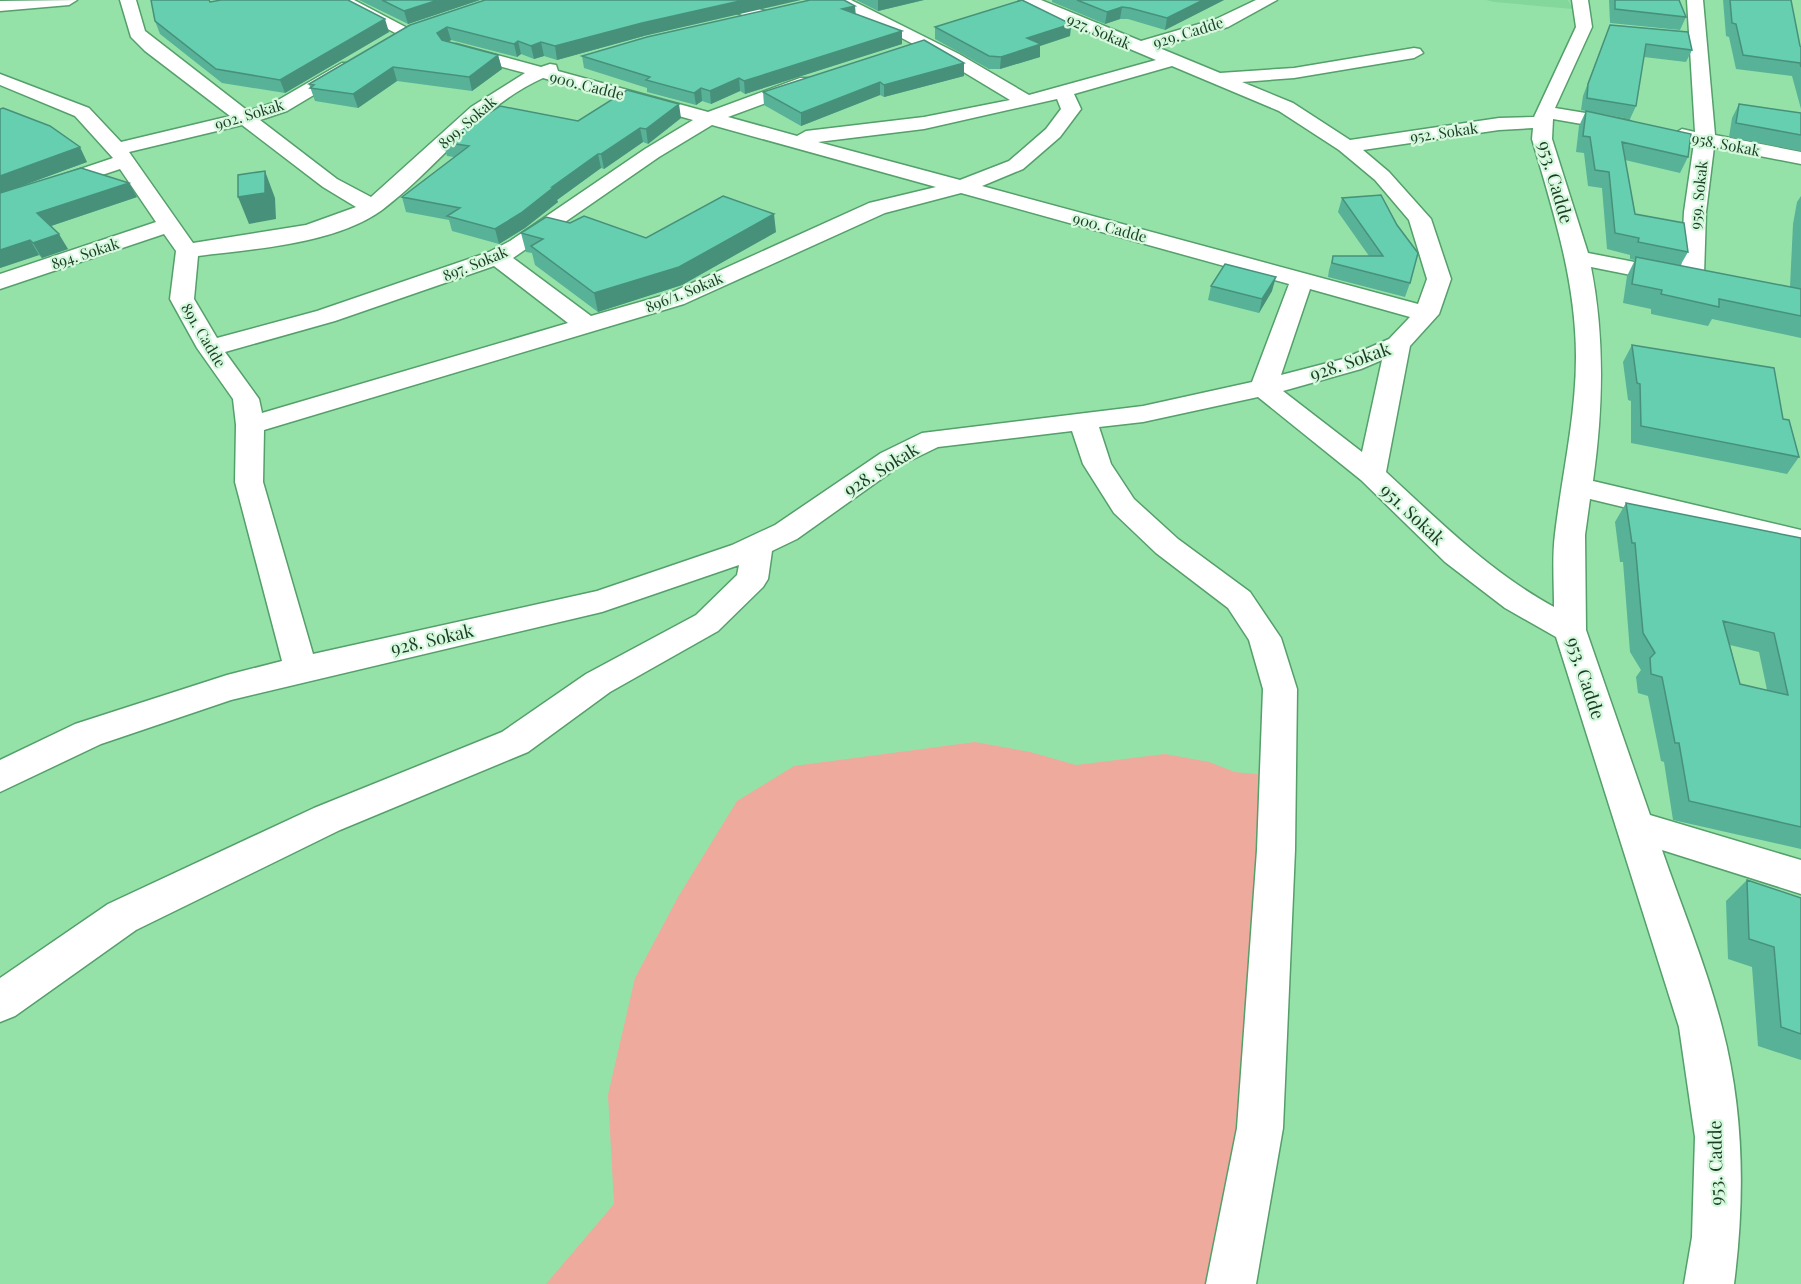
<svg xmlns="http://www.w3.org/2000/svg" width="1801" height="1284" viewBox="0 0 1801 1284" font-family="'Playfair Display',serif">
<rect width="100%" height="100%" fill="#95e2a9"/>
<path fill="#83d79a" d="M1486,0h82l5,9 -79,-7z"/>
<path fill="#eeaa9c" d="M975,742l55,10 46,13 89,-11 44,8 26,10 43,4 -47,508h-685l68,-80 -6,-109 27,-117 43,-81 59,-96 57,-35z"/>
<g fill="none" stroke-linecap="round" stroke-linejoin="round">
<defs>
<path id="street" d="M77,0l-8,5 -69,6v-10z
M120,0h16l9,31 103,80 25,-8 69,-40h12l3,4 -3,4 -67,40 -27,9 77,59 34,18 100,-90 54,-34 -75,-20 -3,-4 3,-4 6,-1 85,23 9,-3 6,1 2,6 150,41 92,-34h12l3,4 -3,4 -84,31 69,19 9,-5 118,-14 86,-17 -63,-38 -117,-62h21l108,54 70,41 127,-35 -135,-57 -2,-3h22l100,41 75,-22 40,-19h21l-49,27 -71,20 63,26 74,-5 120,-20 6,1 3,4 -9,5 -120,20 -52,4 51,21 57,37 149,-22 35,-1 42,-90 -4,-27h16l4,27 -37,81 73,12 10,6 -10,6 -75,-13 -1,20 36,114 93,18 3,-59 10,-69 -19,-4 -3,-4 10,-6 13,3 -8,-132h16l12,135 86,17v12l-87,-17 -8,65 -2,63 97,20v14l-109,-22 -10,-4 -6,1 -85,-17c14,71 12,143 2,214l208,49v20l-211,-51 -5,36 1,95 64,185 151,45v34l-139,-44c20,58 45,118 60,177 22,83 23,172 12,257h-50l8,-47 3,-100 -16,-110 -123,-390 -51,-29 -60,-46 -84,-82 -103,-83 -115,25 -44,5 12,37 23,35 44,40 72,53 31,46 16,51 -2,161 -12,278 -27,156h-50l31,-156 20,-278 6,-161 -14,-49 -21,-32 -72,-55 -42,-40 -31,-49 -11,-33 -134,16 -37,18 -104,74 -25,12 -4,28 -5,8 -45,44 -108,61 -82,60 -188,78 -204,100 -121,86 -15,6v-44l108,-74 206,-96 188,-76 84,-58 110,-59 41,-40 2,-10 -137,47 -371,88 -130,44 -101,48v-32l75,-36 152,-49 55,-14 -47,-179 1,-57 -3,-26 -36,-51 -27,-49 6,-48 -12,-17 -164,55v-15l156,-52 -36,-53 -120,40v-13l113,-38 -38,-42 -75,-31v-11l89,34 32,34 109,-26 -85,-65 -14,-14zM1172,66l107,45 60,39 36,30 34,40 18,59 -9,25 -436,-118 41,-17 37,-32 21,-28 -7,-15zM543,78l150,42 -48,29 -135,92 -21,11 -172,59 -100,27 -23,-39 4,-43c56,-7 137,-12 184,-46 56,-42 96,-103 161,-132zM1057,99l4,10 -15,20 -37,32 -49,19 -142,-38 106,-13zM242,125l81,62 33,20 -50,18 -113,18 -64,-91zM712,125l224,62 -67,16 -201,91 -77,22 -78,-58 146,-101zM1533,128l-1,11c21,72 44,142 44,218 0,60 -14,117 -21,177 -3,23 -1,49 -1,73 -64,-35 -115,-86 -168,-135l24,-126 29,-32 12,-35 -20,-60 -42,-47 -26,-22 136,-20zM961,193l328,91 -37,98 -109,24 -221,27 -41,20 -106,72 -43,20 -135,46 -284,63 -50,-172 1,-52 420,-126 201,-91zM494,266l74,57 -306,90 -3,-14 -34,-47 110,-31zM1310,289l100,28 -21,22 -46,20 -62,16zM1382,360l-20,92 -79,-61 78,-22z
M333,0h21l61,32 -2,4h-12z
M708,0h24l36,12 2,4 -2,4h-12l-46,-17z"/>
</defs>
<use href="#street" stroke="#549f6a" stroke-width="3"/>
<use href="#street" fill="#fff" fill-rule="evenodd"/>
</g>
<path fill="#57b297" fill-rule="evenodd" d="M359,0h121l-72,24z
M485,0l159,36 -87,24 -13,-4 -10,3 -13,-5 -4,3 -66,-17 -3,2 50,13 4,14 -30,22 -75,-10 -39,27 -43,-7 -6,-17z
M856,0h68l-46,11z
M1052,0h172l-59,30 -37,-11h-8l-15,5 -53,-22z
M1609,0h70l7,17 -6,13 -70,-7z
M1723,0h68l9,46 1,1v62l-9,-33 -56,-7 -7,-32 -3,-1z
M211,2l178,30 -104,61 -63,-10 -62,-49 -5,-13z
M855,14l47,30 -157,50 -5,-3 -29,13 -9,-3 -6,4 -49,-13v-4l-63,-20 -2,-12z
M1071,24l-1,12 -30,10v11l-40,12h-11l-54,-30v-12z
M1610,25l82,25 -6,12 -42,-5 -8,49 -6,13 -35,-6 93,44 -8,16 -55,-13 10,54 53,38 -8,14 110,21 3,-63 4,-22 4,-6v142l-89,-19 -4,7 -57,-12v-5l-28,-6 4,-27 8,-16 -5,-1v-4l-23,-6 -5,-61 -14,-2 -4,-33 -8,-1 3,-26 7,-15 -5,-1 2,-14z
M964,63v13l-80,21 -4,-2 -79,31 -37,-21 -1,-13z
M1739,104l62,9v38l-72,-14 3,-19z
M0,109l87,53 -77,28 127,7 -86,29 17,23 -26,9 -3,-3 -39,13z
M681,118l-33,26 -5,-2 -39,27 -3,-1 -44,32 1,2 -33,26 -26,16 -47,-13 -3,-11 -43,-8 -4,-15 52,-40 -7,-1 -4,-14 135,-21z
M1342,198l55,27 13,58 -5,14 -77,-20 1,-7 4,-14h36l-31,-44z
M776,232l-94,53 -84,27 -63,-47 -3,-12 -6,-1 -5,-19 125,5z
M1211,286l61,5 -13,22 -51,-13z
M1632,345l151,74 16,38 -12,17 -156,-31v-42l-3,-1 -5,-38z
M1626,503l175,35v311l-128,-29 -9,-58 -3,-1 -13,-65 -10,-3 -2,-16 5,-7 -11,-18 -7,-90h-3l-5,-40zM1730,645l29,7 8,38 -27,-6z
M1747,880l54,18v162l-43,-14 -6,-79 -24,-8 -2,-58z"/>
<path fill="#47917b" d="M438,0h42l-72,24 -4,-13z
M744,0h57l-157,36 -87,24 -2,-14 87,-23z
M878,0h46l-46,11z
M1203,0h21l-59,30 2,-12z
M855,6l1,11 -14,-8z
M1122,7l-2,12 -15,5 2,-12z
M385,19l4,13 -104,61 -5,-13z
M1071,24l-1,12 -30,10v11l-40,12 1,-12 26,-19z
M447,27l4,13 -10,7 -4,-14z
M902,31v13l-157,50 -1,-13z
M518,41l3,13 -4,3 -3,-13z
M541,42l3,14 -10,3 -3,-13z
M498,55l4,14 -30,22 -3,-14z
M964,63v13l-80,21v-12z
M393,67l4,14 -39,27 -5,-14z
M739,78l1,13 -29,13 -1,-13z
M880,82v13l-79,31v-13z
M701,88l1,13 -6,4 -2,-12z
M679,104l2,14 -33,26 -2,-15z
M640,128l3,14 -39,27 -3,-15z
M80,147l7,15 -87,32v-18z
M598,154l3,14 -44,32 1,2 -33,26 -26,16 -4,-15z
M265,171l10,27 1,21 -27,5 -11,-27z
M129,183l8,14 -92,31 -8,-15z
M774,214l2,18 -94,53 -84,27 -4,-19z
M59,234l9,15 -26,9 -9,-15z
M30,240l9,15 -39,13v-18z
M1276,277l-4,14 -13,22 3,-14z"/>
<path fill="#65cfb0" stroke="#47917b" stroke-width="1.5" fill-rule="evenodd" d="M151,0h58l1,2 11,-2h127l37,19 -105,61 -64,-11 -61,-48z
M382,0h56l-34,11z
M485,0h259l-102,23 -87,23 -14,-4 -10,4 -13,-5 -4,3 -67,-17 -10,6 5,7 56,15 -29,22 -76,-10 -40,27 -43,-6 4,-3 -5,-1 101,-59z
M810,0h34l11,6 -13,3 60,22 -158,50 -5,-3 -29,13 -9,-3 -7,5 -48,-13 4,-3 -68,-21 65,-19z
M1022,0l49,24 -44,14 14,6 -40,13 -12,-1 -54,-29z
M1077,0h126l-36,18 -37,-10 -8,-1 -15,5z
M1615,0h64l7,17 -71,-8z
M1730,0h61l9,46 1,1v20l-1,-4 -57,-8 -7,-31 -4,-1z
M1610,25l78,7 4,18 -46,-6 -10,62 -49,-8 1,-14z
M924,40l40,23 -80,22 -4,-3 -79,31 -38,-21z
M627,90l52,14 -33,25 -6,-1 -39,26h-3l-46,33h2l-33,26 -26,16 -48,-13 13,-8 -58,-11 67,-51 -26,-4 57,-36 78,15z
M1739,104l62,9v22l-65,-12z
M3,108l47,18 30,21 -80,29v-67z
M1586,111l105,23 -3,23 -66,-15 13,72 49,9 4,29 -50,-10 1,-4 -24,-5 -6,-61 -14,-2 -5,-33 -7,-1z
M81,168l48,15 -92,30 22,21 -26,9 -3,-3 -30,10v-57z
M265,171v22l-27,4v-22z
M1381,195l16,30 21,28 -8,30 -78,-20 1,-7h50l-41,-58z
M723,196l51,18 -95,53 -85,26 -63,-47 12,-7 -22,-6 25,-16 24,6 14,-7 62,22z
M1636,257l165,32v27l-82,-17v8l-58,-13 1,-4 -30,-6z
M1225,264l51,13 -14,22 -51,-13z
M1632,345l142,23 9,51 6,1 10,37 -158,-31 -1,-42 -3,-1z
M1626,503l175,35v289l-112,-26 -10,-58h-4l-13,-66 -11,-3 -1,-16 5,-5 -12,-20 -8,-90h-3zM1723,621l51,12 14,62 -48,-11z
M1747,880l54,18v136l-20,-7 -7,-80 -25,-8z"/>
<g text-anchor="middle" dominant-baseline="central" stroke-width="4.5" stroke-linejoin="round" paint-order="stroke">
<g font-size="15" fill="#1c3b25" stroke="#d4f9dc">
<text transform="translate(1099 31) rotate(23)">927. Sokak</text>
<text transform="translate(1188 32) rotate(-17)">929. Cadde</text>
<text transform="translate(587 85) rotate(14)">900. Cadde</text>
<text transform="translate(249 114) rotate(-17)">902. Sokak</text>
<text transform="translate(467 122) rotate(-41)">899. Sokak</text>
<text transform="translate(1444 132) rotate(-8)">952. Sokak</text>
<text transform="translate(1726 144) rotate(11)">958. Sokak</text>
<text transform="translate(1698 195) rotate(-84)">959. Sokak</text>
<text transform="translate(1110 227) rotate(15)">900. Cadde</text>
<text transform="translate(85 253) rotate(-18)">894. Sokak</text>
<text transform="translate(475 263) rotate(-22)">897. Sokak</text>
<text transform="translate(684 292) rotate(-22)">896/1. Sokak</text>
<text transform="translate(204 335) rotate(59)">891. Cadde</text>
</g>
<g font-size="18" fill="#1c3b25" stroke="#d4f9dc">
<text transform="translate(1556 182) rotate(74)">953. Cadde</text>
<text transform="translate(1350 361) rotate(-19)">928. Sokak</text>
<text transform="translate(881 469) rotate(-32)">928. Sokak</text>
<text transform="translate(1413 514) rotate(43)">951. Sokak</text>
<text transform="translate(432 639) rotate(-13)">928. Sokak</text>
<text transform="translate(1586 678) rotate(72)">953. Cadde</text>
<text transform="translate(1715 1163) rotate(-91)">953. Cadde</text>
</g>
</g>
</svg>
